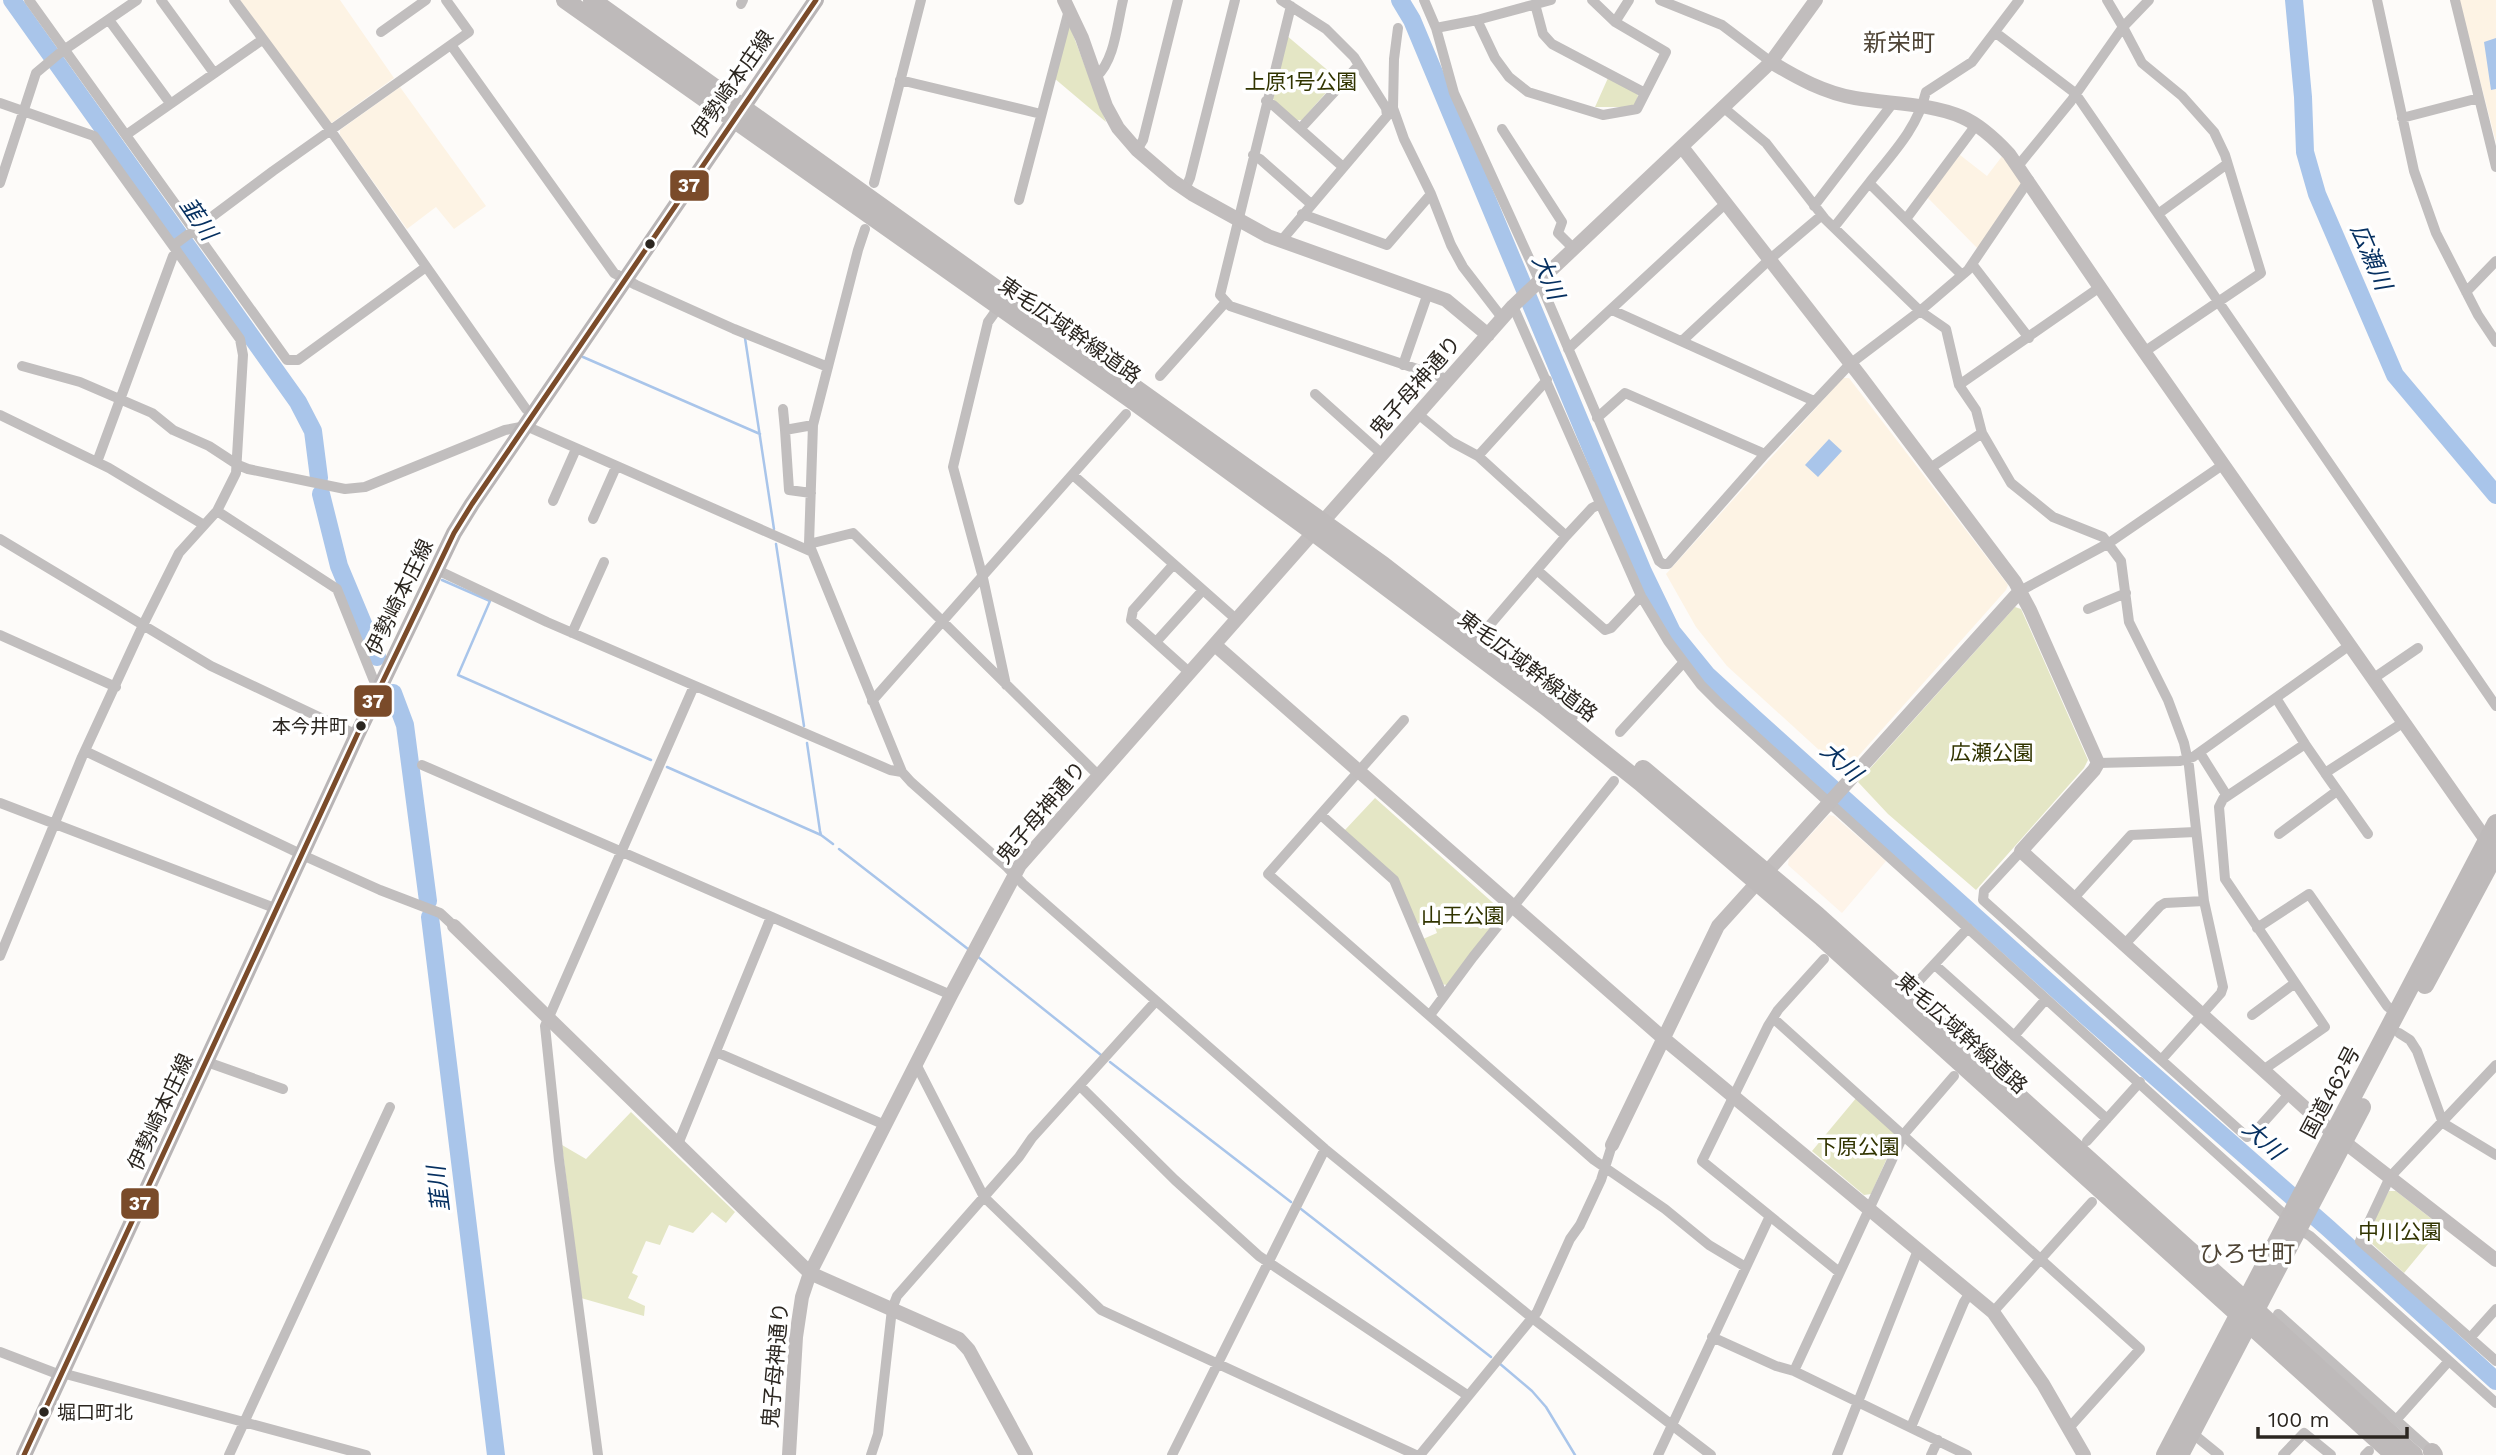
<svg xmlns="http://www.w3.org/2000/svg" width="2496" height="1455" viewBox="0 0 2496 1455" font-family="'Work Sans','Noto Sans JP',sans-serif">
<rect width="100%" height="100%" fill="#fdfbf9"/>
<path fill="#fef4e9" d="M1829,815l5,1 52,45 -44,52 -54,-48 1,-7z"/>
<path fill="#fdf3e4" d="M240,0h100l54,78 -64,46z
M2459,0h37v142z
M400,87l86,119 -32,23 -18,-22 -29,22 -67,-94v-5z
M1960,155l27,21 16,-21 19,28 -44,66 -51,-52z
M1843,378h6l159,207 -2,5 -160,180 -27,-20 -92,-84 -31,-39 -30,-53z"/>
<path fill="#e4e6c5" d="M1069,24l37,98 -52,-44z
M1286,35l52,44 -36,41h-6l-23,-21z
M1608,78l29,15 1,3 -4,11h-39z
M2015,607l6,2 67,151 -4,8 -108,122 -88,-76 -30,-32z
M1375,798l125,111 1,6 -54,70 -6,-1 -18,-45 14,-6 -5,-14 -15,5 -20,-45 -53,-48z
M1857,1097l39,36v5l-25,56 -7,1 -52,-44z
M631,1112l104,100 -9,11 -14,-11 -19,21 -24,-8 -9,20 -14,-4 -14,32 6,3 -10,22 17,8 -1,10 -63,-18 -19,-153 24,14z
M2389,1191h7l46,36 -38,46 -36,-33 -1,-7z"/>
<path fill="#a9c5ea" d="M2496,38v51l-5,1 -7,-48z
M1829,439l13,12 -24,26 -13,-12z"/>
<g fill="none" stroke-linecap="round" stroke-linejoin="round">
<path stroke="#a9c5ea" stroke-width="2.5" d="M745,338l29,191
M583,357l177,77
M776,544l28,182
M442,580l48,21 -32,74 193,85
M807,743l13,88 1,4 12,9
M667,767l154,68
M839,849l129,100
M977,956l124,99
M1110,1062l181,140
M1301,1209l190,148
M1499,1363l33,28 14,16 29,48"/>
<path stroke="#a9c5ea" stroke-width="18" d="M12,0l286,402 15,29 6,47
M1400,0l12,20 231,552 29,60 35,43 48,44 330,296 243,213 168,153
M2294,0l9,97 2,55 12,42 78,181 101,120
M321,494l18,72 38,91
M393,693l12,32 23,176
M430,917l66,538"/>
<path stroke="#c1bebe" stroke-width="10" d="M29,0l258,360h11l128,-93
M161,0l53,73
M234,0l97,131 195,278 7,6
M1424,0l12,28 18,65 85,187 120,281 4,3h5l97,-110 85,-90 70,-53 48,-41 61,-90
M1660,0l62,25 49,37
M2107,0l16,27 26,-27
M2377,0l37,171 22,62 42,82 18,27
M2455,0l41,167
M741,4l2,-4
M1535,4l8,30 9,10 93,49
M1291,6l-71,289 10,11 217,73
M109,20l61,83
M1477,20l18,38 14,19 19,15 75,23 34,-6 29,-57 -51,-30 -23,-22
M1615,22l14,-22
M1436,28l41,-8 74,-20
M381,32l45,-32
M1996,33l79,60 421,613
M451,45l163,228 22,12 98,44 94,38
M1096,77c19,-17 21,-53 27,-77
M900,80l141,34
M1266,101l7,4 70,62
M0,103l94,33 146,203 3,16 -7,118 -19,38 -38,42 -36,72 -61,132 -82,199
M1386,108h7l11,31 27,55 20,51 12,22 40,52
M1393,108l1,-49 4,-31
M1724,108l42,35 59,76 95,92 26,18 13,56 141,-98
M2402,118l77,-20
M1301,128l58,-63
M1502,129l60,93 -4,11 15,15
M126,135l136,-95
M1137,150l6,-10 35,-140
M1253,155l7,4 51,45
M2018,166l53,-65 52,-74 19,36 40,33 32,36 11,23 36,118 -117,79
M0,183l36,-110 25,-21 76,-52
M874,183l47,-183
M1185,189l5,-11 45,-178
M1019,200l50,-190
M1814,206l79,-103
M1302,214l85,31 44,-51
M2158,214l69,-50
M1906,219l70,-94
M1835,226l34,-43
M865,229l-7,21 -45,175 -4,119 93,228 9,10 96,85 16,17 302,265 206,168 180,138
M1281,241l106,-125 -1,-8 -32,-51 -28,-28 -45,-29
M174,245l99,-74 196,-139 -23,-32
M1972,264l57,74
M1962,275l-93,-92c23,-29 48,-54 57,-91l46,-30 47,-62
M2466,292l30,-31
M1513,306l128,290 27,45 33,44 18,18 569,515
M998,308l-10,14 -35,145 30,111 23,107
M1612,310l202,91
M1682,341l87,-81 53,-45
M1568,349l158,-146
M1403,365l25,-72
M22,366l58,16 72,31 21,17 36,16 29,19 10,4 97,20 20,-2 140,-57 21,-4 284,125
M1160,376l65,-73
M1959,385l17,25 6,23 29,50 42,34 50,20 18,24 8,61 39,78 16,43 5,23 15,135 19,86 -2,6 -59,66
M1315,394l68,61
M783,409l2,21
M1418,414l34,28 26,14 88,80
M0,415l109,53 95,57
M1597,418l28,-25 140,61
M1478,456l69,-76
M97,462l76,-206 4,-5
M1929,469l53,-36
M1073,475l164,145
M811,493l-22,-3 -4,-60 28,-5
M553,501l23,-52
M217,511l120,78 41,102
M593,519l23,-52
M0,539l211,127 146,69
M809,544l44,-11 246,243
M1173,565l-40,45 -2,10 59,53
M435,569l112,53 343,148 12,2
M1537,570l68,60 6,-2 30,-32
M2020,591l89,-48 115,-79
M2088,609l38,-16
M1488,627l78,-91 26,-28 8,-4
M572,633l32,-71
M0,635l116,52
M1156,642l47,-52
M2374,678l44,-30
M2276,698l29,46
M872,701l254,-287
M1404,720l-136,154 326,286 71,49 44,36 35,21
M1620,732l63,-69
M85,751l224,107 71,32 60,23 14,13
M2200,753l27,43
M2098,763l82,-2 13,-4 157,-112
M422,765l529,230
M2325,773l43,61
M0,803l277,106
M1321,815l73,65 49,116
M2279,834l58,-43
M2021,851l-37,40 -1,9 264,237 6,-3 36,-40
M2073,899l58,-64 64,-3
M2257,928l52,-34 78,112 10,8
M2124,945l36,-39 5,-3 39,-2
M1824,959l-46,51 -10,16 -66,135 137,111
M1935,965l172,154
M1915,985l53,-57
M1430,1015l43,-58 141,-176
M2252,1015l43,-32
M1773,1018l367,331 -71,79
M2399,1033l11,7 7,11 26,72 53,32
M2014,1036l32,-37
M716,1052l169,73
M207,1062l76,27
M916,1064l68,133 117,113 315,145
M2496,1065l-106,112 -30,64 136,120
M2263,1070l62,-43 -100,-148 -6,-72 4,-8 82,-55 20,29 79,-51
M1081,1087l94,93 84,76 208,139
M2087,1141l53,-59
M678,1144l93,-227
M2297,1228l13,8 186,167
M1993,1312l99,-110
M2278,1314l156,140
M1712,1337l64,29 18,5 173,84
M2470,1338l26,-29
M0,1352l55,21h7l304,82
M1794,1371l110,-237 50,-58
M2397,1419l51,-57
M1911,1427l53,-125 6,-9
M2192,1433l27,22
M229,1455l161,-348
M598,1455l-39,-295 -14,-134 149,-340
M871,1455l7,-21 14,-125 5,-13 122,-139 13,-19 124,-137
M1172,1455l153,-306
M1420,1455l117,-143 33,-73 10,-14 21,-45 11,-35
M1658,1455l111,-237
M1837,1455l81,-205
M1931,1455l7,-15
M2283,1455l21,-22 27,22
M2365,1455l4,-4"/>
<path stroke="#c1bdbd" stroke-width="14" d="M1064,0l18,38 24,68 12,22 19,22 36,31 19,13 76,42 178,64 42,35
M1771,62c26,16 54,31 84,36 35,6 75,5 107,19 18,8 34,23 47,37l120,176 362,517
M1682,147l179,230 154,205 15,28 68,153 -4,7 -73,81 313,283 162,126
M1215,645l448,393 330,274 50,72 41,71
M454,926l356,347 149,66 10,11 57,105
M1612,1145l106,-219 302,-335
M789,1455l7,-118 6,-40 8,-24 141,-278 69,-130 493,-559 258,-244 45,-62"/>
<path stroke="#b9b5b6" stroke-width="16" d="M24,1455l333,-720 97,-202 18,-29 344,-504"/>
<path stroke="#bebaba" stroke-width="18" d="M565,0l564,398 184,134 232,174 95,76 182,156 572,517
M592,0l791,565 189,147
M1643,769l174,146 428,385 169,155
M2425,985l71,-132
M2432,1452l2,3
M2165,1455l331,-632
M2180,1455l182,-348"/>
<defs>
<path id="bus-1" d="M24,1455l333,-720 97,-202 18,-29 344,-504"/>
</defs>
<use href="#bus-1" stroke="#fff" stroke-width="10"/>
<use href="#bus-1" stroke="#7a4b2a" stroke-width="5"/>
</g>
<g fill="#2b2620" stroke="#fff" stroke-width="2.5">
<circle cx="650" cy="244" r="6"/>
<circle cx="361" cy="726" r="6"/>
<circle cx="44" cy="1412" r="6"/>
</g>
<g text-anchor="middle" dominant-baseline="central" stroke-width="7" stroke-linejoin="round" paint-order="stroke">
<g font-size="19" fill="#2b2620" stroke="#fff" text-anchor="end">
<text x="348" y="726">本今井町</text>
<text x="57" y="1412" text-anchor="start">堀口町北</text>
</g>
<g font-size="21" fill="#313400" stroke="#fff">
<text x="1301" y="81">上原1号公園</text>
<text x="1992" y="752">広瀬公園</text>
<text x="1463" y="915">山王公園</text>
<text x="1858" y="1146">下原公園</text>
<text x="2400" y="1231">中川公園</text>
</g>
<g font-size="21" fill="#2b2620" stroke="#fff">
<text transform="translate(732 84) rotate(-55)">伊勢崎本庄線</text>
<text transform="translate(1070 330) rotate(35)">東毛広域幹線道路</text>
<text transform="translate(1415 386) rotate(-49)">鬼子母神通り</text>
<text transform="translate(399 597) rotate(-64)">伊勢崎本庄線</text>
<text transform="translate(1528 666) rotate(37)">東毛広域幹線道路</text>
<text transform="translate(1041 812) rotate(-50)">鬼子母神通り</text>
<text transform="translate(1962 1033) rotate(42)">東毛広域幹線道路</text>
<text transform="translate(2330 1092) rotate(-62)">国道462号</text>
<text transform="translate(160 1112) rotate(-65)">伊勢崎本庄線</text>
<text transform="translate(775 1365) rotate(-85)">鬼子母神通り</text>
</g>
<g font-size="23" font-style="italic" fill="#063060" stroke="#fff">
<text transform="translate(198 219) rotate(55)">韮川</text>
<text transform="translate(2371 257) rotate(67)">広瀬川</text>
<text transform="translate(1548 277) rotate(67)">大川</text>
<text transform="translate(1841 762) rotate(42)">大川</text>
<text transform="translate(2263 1140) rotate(42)">大川</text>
<text transform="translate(439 1189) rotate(-97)">韮川</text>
</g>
<g font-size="24" fill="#4f4536" stroke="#fff">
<text x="1899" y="43">新栄町</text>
<text x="2247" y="1254">ひろせ町</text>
</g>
</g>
<g stroke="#fff" stroke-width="2.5">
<rect x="669" y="169" width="41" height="33" rx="7" fill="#7a4b2a"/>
<rect x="353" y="684" width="40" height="34" rx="7" fill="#7a4b2a"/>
<rect x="120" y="1187" width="40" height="33" rx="7" fill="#7a4b2a"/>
</g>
<g font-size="19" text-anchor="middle" font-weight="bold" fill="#fff">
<text x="689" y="192">37</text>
<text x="373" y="708">37</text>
<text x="140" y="1210">37</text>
</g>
<path d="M2258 1427v10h149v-10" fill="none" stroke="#2b2620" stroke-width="3.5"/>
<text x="2268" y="1427" font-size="21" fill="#2b2620" stroke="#ffffff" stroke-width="5" paint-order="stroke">100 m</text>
</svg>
